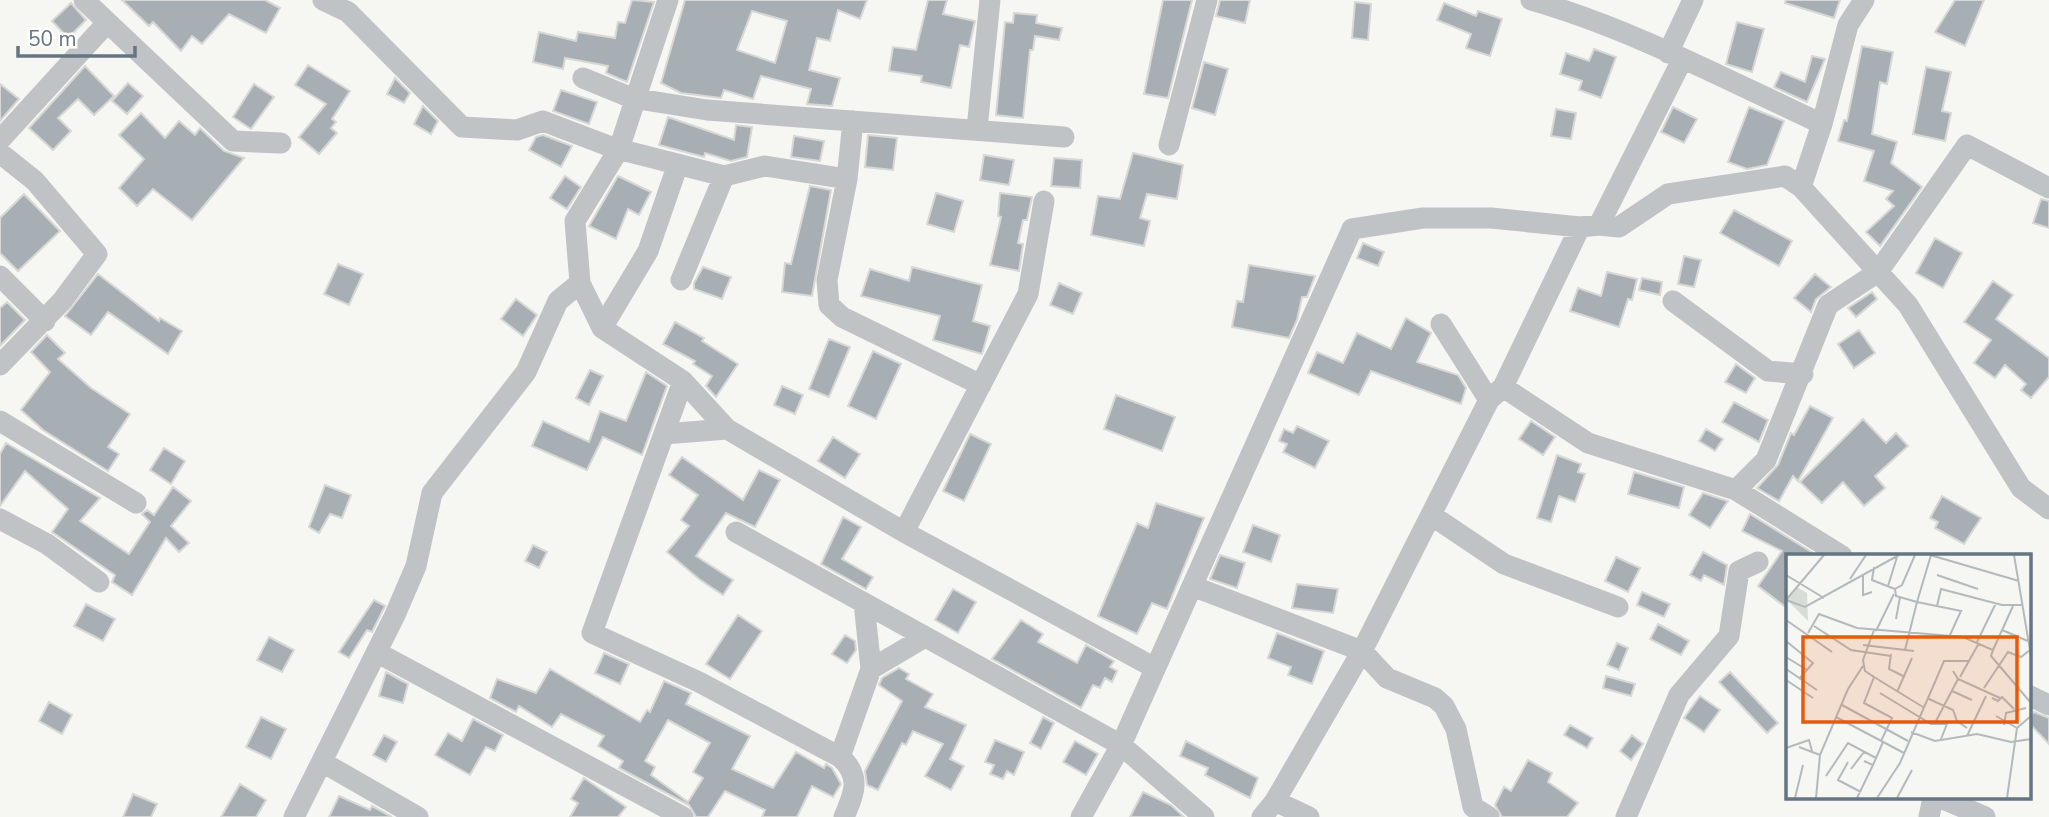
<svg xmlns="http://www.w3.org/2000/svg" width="2049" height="817" viewBox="0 0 2049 817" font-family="'Nunito Sans',sans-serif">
<rect width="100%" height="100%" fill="#f6f6f2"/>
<path fill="#a8afb4" stroke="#d7d7d5" stroke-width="2" fill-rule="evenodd" d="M122,0h143l15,8 -14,25 -37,-19 -27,30 -10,-8 -11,15 -28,-29 -4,4z
M632,0l22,2 -27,80 -21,-9 2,-7 -43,-8 -2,11 -30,-7 6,-30 37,9 2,-9 37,6 3,-16 7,1z
M685,0h182l-7,19 -22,-9 -8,31 -13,-3 -8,32 31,8 -8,28 -25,-2 4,-15 -50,-13 -8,23 -29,-9 -3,8 -40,-5 -20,-10zM752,11l35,10 -12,42 -38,-13z
M928,0h19l-4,14 32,7 -6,26 -9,-2 -9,43 -30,-6 1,-6 -33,-5 4,-24 23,3z
M1163,0h29l-24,98 -24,-4z
M1220,0h30l-5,23 -29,-7z
M1786,0h54l-6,18 -49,-15z
M1955,0h29l-19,46 -30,-14z
M1355,2l16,2 -3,36 -16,-2z
M71,3l15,17 -18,18 -16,-17z
M1444,3l32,13 2,-5 24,8 -12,37 -24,-8 5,-14 -34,-14z
M1014,13l23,2 -1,8 26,5 -3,12 -24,-4 -2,14h-3l-7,68 -27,-3 9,-93 8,1z
M1737,22l27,7 -12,43 -26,-8z
M1862,46l31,6 -6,32 -7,-2 -8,52 25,8 -6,21 31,24 -42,59 -14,-14 28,-26 -8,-7 7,-8 -29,-10 10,-30 -36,-10 6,-21 3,1z
M1594,49l22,8 -15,41 -22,-8 3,-9 -22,-7 6,-21 23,8z
M1812,56l13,3 -18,43 -33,-15 7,-15 24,10z
M1204,62l24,7 -13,46 -23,-7z
M308,65l42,26 -18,28 4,3 -5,6 6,5 -18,21 -20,-17 27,-33 -31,-19z
M85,66l29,30 -20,19 -16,-16 -20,19 13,13 -18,19 -24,-22z
M1926,67l25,5 -9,39 9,2 -6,28 -32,-7z
M395,78l15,15 -6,10 -17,-9z
M128,83l15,13 -16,18 -15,-13z
M0,84l19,15 -19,22z
M254,84l20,13 -23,32 -18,-12z
M561,90l36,12 -8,22 -36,-13z
M423,106l15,15 -7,13 -17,-10z
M1673,107l24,12 -13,24 -23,-11z
M1749,107l35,14 -17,44 -20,4 -19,-7z
M1556,109l20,4 -5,26 -20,-3z
M141,113l24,25 14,-17 16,14 5,-7 24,23 20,7 -52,62 -39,-31 -16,17 -18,-18 25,-29 -25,-24z
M668,117l66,23 2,-15 16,2 -5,30 -16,4 -26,-8 -1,4 -45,-12z
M543,135l29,11 -11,21 -32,-17 7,-13z
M868,135l29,3 -4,32 -28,-3z
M794,136l30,5 -4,20 -29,-4z
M1133,153l50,12 -6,34 -30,-5 -7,24 10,3 -6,25 -53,-11 7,-39 22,3z
M984,155l30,5 -5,25 -29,-5z
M1054,158l28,2 -2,28 -29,-2z
M565,176l16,11 -14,22 -17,-11z
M618,176l33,16 -12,23 -11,-6 -12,30 -27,-13z
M810,186l21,4 -19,106 -30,-4 3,-29 6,1z
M936,193l27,8 -9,31 -27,-8z
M1000,193l32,4 -5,23h-4l-5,23 5,1 -4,27 -29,-6 11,-48 -3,-1z
M24,194l36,37 -42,40 -18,-18v-35z
M2041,199l8,2v27l-16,-5z
M1734,210l58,31 -13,25 -59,-33z
M1935,238l27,15 -19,35 -27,-15z
M1363,243l21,9 -6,14 -21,-8z
M1684,256l17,4 -7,27 -16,-3z
M338,264l25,10 -14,31 -25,-11z
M1249,265l66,11 -8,21h-5l-5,23 -8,18 -57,-11 5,-26 6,1z
M703,267l28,10 -9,22 -28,-10v-6z
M912,267l70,18 -9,36 17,5 -8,28 -49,-14 7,-24 -79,-20 9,-27 39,12z
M1607,272l30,7 -5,21 -4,-1 -9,28 -49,-16 8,-23 23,8z
M98,274l61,47 1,-3 22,13 -14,23 -60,-42 -17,23 -26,-19z
M1815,274l16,13 -15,12 -5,13 -17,-14z
M1642,278l20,4 -2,13 -21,-5z
M1993,281l20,14 -17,24 53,39v19l-18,21 -10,-8 5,-6 -21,-19 -10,13 -21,-15 17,-23 -27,-18z
M1059,283l23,10 -9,21 -23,-9z
M1872,292l5,7 -21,18 -8,-9z
M516,299l21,16 -14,21 -22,-17z
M7,302l18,18 -25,26v-38z
M1406,318l25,15 -14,29 41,13 8,13 -5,16 -90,-33 -12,24 -51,-22 9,-21 26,11 14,-30 34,16z
M675,322l29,16 -2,3 36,23 -22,33 -10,-11 6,-10 -19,-12 2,-3 -32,-17z
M1859,330l16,23 -21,15 -16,-24z
M47,335l18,18 -7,6 33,29 39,26 -22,33 11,7 -11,17 -65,-41 -22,-20 29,-38 -19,-20z
M829,339l21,8 -21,50 -20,-8z
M873,351l28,13 -25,55 -28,-13z
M1736,364l19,14 -9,15 -21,-11z
M590,370l13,6 -14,29 -13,-7z
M646,372l21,14 -25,69 -39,-18 -16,33 -55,-24 11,-25 46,21 11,-31 26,10z
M782,386l21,9 -8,19 -21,-9z
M1116,395l59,22 -13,34 -58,-22z
M1734,402l34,18 -9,22 -37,-20z
M1810,406l23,12 -35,63 -5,-5 -14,25 -22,-13 21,-23 13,-32 3,2z
M1863,419l23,24 10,-10 12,13 -33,30 10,12 -21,18 -21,-24 -21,21 -22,-21z
M1531,421l24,16 -12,18 -24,-16z
M1297,426l32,15 -14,27 -32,-16 4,-8 -8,-3 5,-12 9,4z
M1706,429l17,10 -8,12 -16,-10z
M970,434l21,10 -27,57 -21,-10z
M833,437l27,17 -15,24 -27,-17z
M6,443l94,55 -20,23 49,33 21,-32 -8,-8 5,-4 7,5 19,-28 18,14 -20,25 18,17 -10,9 -13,-14 -34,57 -20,-13 3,-7 -63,-43 16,-23 -43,-38 -25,35v-52z
M164,448l21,13 -14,23 -21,-14z
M1557,455l24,9 -3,8 7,2 -10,28 -16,-6 -8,26 -14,-4z
M682,457l61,43 16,-30 21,10 -25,47 -29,-14 -30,43 37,24 -10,15 -24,-16 -32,-27 22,-26 -8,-6 17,-25 -29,-20z
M1634,472l50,15 -5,21 -51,-14z
M325,485l26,10 -9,23 -12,-4 -11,19 -10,-6z
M1703,493l25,8 -18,27 -21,-13z
M1942,496l39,22 -17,26 -29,-16 3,-6 -8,-4z
M1156,503l48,15 -37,91 -15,-6 -15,31 -39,-18 39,-93 11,5z
M1750,514l68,42h-30v53l-30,-23 24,-35 -40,-20z
M843,517l18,10 -19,32 31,18 -7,12 -45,-25z
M1253,525l27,10 -9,27 -28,-10z
M533,545l14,7 -8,16 -14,-7z
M1703,552l24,13 -3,20 -20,-10 -3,6 -11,-6z
M1220,555l25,8 -8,25 -27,-9z
M1616,557l24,11 -12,24 -23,-11z
M1297,584l41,5 -5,24 -41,-5z
M953,589l23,13 -18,31 -23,-13z
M1642,592l28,12 -6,13 -27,-12z
M374,600l11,6 -13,26 -5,-2 -18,28 -10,-6z
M86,604l29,15 -12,22 -29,-15z
M738,615l24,16 -32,48 -24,-15z
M1021,620l22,14 -5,8 39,21 9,-18 28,16 -4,6 7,4 -5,11 -7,-4 -5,10 -7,-3 -12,23 -89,-49z
M1658,624l31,17 -8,14 -31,-16z
M1277,633l47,18 -12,33 -24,-9 3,-8 -23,-9z
M845,635l10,6 1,9 -9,13 -15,-9z
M269,637l25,13 -12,22 -25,-12z
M1617,643l11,5 -9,22 -12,-5z
M604,653l25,11 -9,20 -25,-11z
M899,668l10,6 -3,5 27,15 -8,13 41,18 -16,34 14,7 -13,24 -26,-14 18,-32 -30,-13 -7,14 -4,-2 -24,47 -11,-5 -2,-14 37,-70 -23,-16 3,-7z
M550,669l90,53 7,-12 3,2 14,-31 27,12 -5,11 64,32 -18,33 41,19 23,-36 28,16 2,-4 6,4 9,16 -8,13 -21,-11 -15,31h-35l3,-7 -40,-19 -17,26h-12l-7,-12 -70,-37 4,-7 -25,-15 6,-10 -43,-22 -9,13 -33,-21 -3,6 -26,-14 7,-19 39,14zM668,720l42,23 -17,29 10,6 -15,24 -37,-27 4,-8 -10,-6z
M386,672l22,12 -5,19 -24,-7z
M1730,672l48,51 -11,10 -48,-51z
M1606,676l29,8 -4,12 -28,-8z
M1700,696l20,14 -16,22 -20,-14z
M49,702l23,13 -10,19 -23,-13z
M2034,712l15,6v26l-19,-20v-8z
M261,717l25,12 -15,30 -25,-12z
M1043,717l11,6 -13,26 -11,-6z
M473,719l30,16 -8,16 -9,-4 -16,28 -35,-20 13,-22 14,8z
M1570,725l23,13 -6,10 -23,-13z
M384,735l13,7 -11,20 -13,-7z
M1632,735l11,9 -12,16 -11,-9z
M995,740l29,12 -10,23 -7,-4 -4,8 -13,-5 4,-9 -9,-3z
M1075,741l23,13 -12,21 -23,-13z
M1186,741l72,37 -8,20 -45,-23 3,-7 -28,-12z
M1528,760l24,13 -4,9 30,21 -11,14h-65l-7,-12 9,-18 7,4z
M584,778l42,29 -8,10h-48l8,-14 -7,-4z
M240,784l26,16 -10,17h-35z
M1143,792l28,13 13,12h-54z
M133,794l24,10 -6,13h-28z
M339,796l31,14 2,-4 20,11h-63z"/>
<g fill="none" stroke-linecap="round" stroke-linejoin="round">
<path stroke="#bfc3c6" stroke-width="21" d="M84,0l149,141 48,2
M323,0l25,12 114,115 55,3 26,-9 71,27 110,28 41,-10 82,13
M668,0l-49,149 -44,72 5,62 22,45 81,53 -91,252 107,49 141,75c22,19 14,37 4,60
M1531,0c101,29 196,80 291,124l-21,63 107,118 113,183 28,21
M1668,53l25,-53
M583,78l49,20 75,12 357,27
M853,121l-6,58 -20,101 2,25 13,12 139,68
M1822,124l26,-99 16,-25
M977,129l13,-129
M0,140l106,-116
M1169,145l38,-145
M0,153l35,28 62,73 -35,47 -62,64
M1599,225l20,2 49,-33 117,-18 16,11
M0,276l45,45
M681,280l43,-104
M1673,301l95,70 35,3
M1441,324l48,76 14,-13 77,-160 19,-2 83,-165
M602,328l46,-77 30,-87
M683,381l44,48 177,103 251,136
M1503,387l85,56 148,47 106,66
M0,421l136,82
M664,434l63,-5
M1736,490l30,-30 62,-155 50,-33 89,-127 82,43
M1431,515l73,49 114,43
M0,519l47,25 52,38
M736,532l385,213 83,72
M904,532l124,-238 16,-93
M1192,586l170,65 25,27 48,20 9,8 12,23 17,78 16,10
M864,603l7,66
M378,653l305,164
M2030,696l19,9
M840,757l31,-88 54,-32
M322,762l96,55
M1941,798l44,19
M1275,801l34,16
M294,817l101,-202 21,-49 16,-73 94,-121 32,-71 22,-18
M1081,817l40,-72 231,-516 71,-11h68l89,9
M1262,817l13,-16 87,-150 127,-251
M1626,817l53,-122 50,-59 10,-65 19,-9
M1929,817l4,-19"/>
</g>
<g transform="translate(1786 554)">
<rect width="245" height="245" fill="#f6f6f2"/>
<path d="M11,33l10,6 1,28 -21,-21z" fill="#d7dcd4"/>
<path fill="none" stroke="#b3babe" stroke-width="2" d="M144,1l89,26M145,1l-14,47 44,9 -11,24M228,1l17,101M88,13l-2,13 23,9 1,7 21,6 -12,48M77,20v21l9,-3M0,21l38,23M151,21l41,14M64,25l16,-24M102,32l9,-29M109,35l7,-4 13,-30M0,46l19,7 94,-52M0,46l38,-45M151,52l4,-17 61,16h21M110,65l4,-22M0,66l46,32M28,72l37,24 40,6M88,76l-11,30 2,11 9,6 -10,26 28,15 -11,23M216,76l26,11M90,77l18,-37M22,79l11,-19 38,14 106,9 30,13 -2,6 40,47M0,87l27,22 -14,16M191,88l19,-39M77,91l51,6M207,96l20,-44M105,100l-2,15 16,8M0,103l21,13M0,115l31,21M167,117l5,8 42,19M88,123l49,30M174,123l19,-34M0,126l27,18M198,134l24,-36 13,5 9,-7M166,137l20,9M111,138l15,-34M94,139l51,31h16l-6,15M141,144l26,12 4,11 10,7M206,144l6,3 4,-4 12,12M56,151l66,36M210,162l21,12M50,163l68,36M150,167l22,-42M218,171l2,-12 20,-5M125,178l24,9 42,-7 34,8 20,-3M181,182l19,-40M13,193l21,8M0,194l23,-8 3,11M62,208l-10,18 23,12M87,211l10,-23M65,215l13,-17M40,222l22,-33 28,15M9,244l8,-33M30,244l4,-43 28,-66 15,-23M71,244l16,-33 -9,-4M91,244l23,-35 44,-102h24M111,244l15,-28M221,244l10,-70 14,-12"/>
<path fill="#e8590c" fill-opacity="0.15" stroke="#e8590c" stroke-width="3.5" d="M17,83h214v85h-214z"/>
<rect width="245" height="245" fill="none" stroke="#667582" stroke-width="3.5"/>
</g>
<path d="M18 46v10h117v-10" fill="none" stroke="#667582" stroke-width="3.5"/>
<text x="28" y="46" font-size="21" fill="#667582" stroke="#ffffff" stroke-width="5" paint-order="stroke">50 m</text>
</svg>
